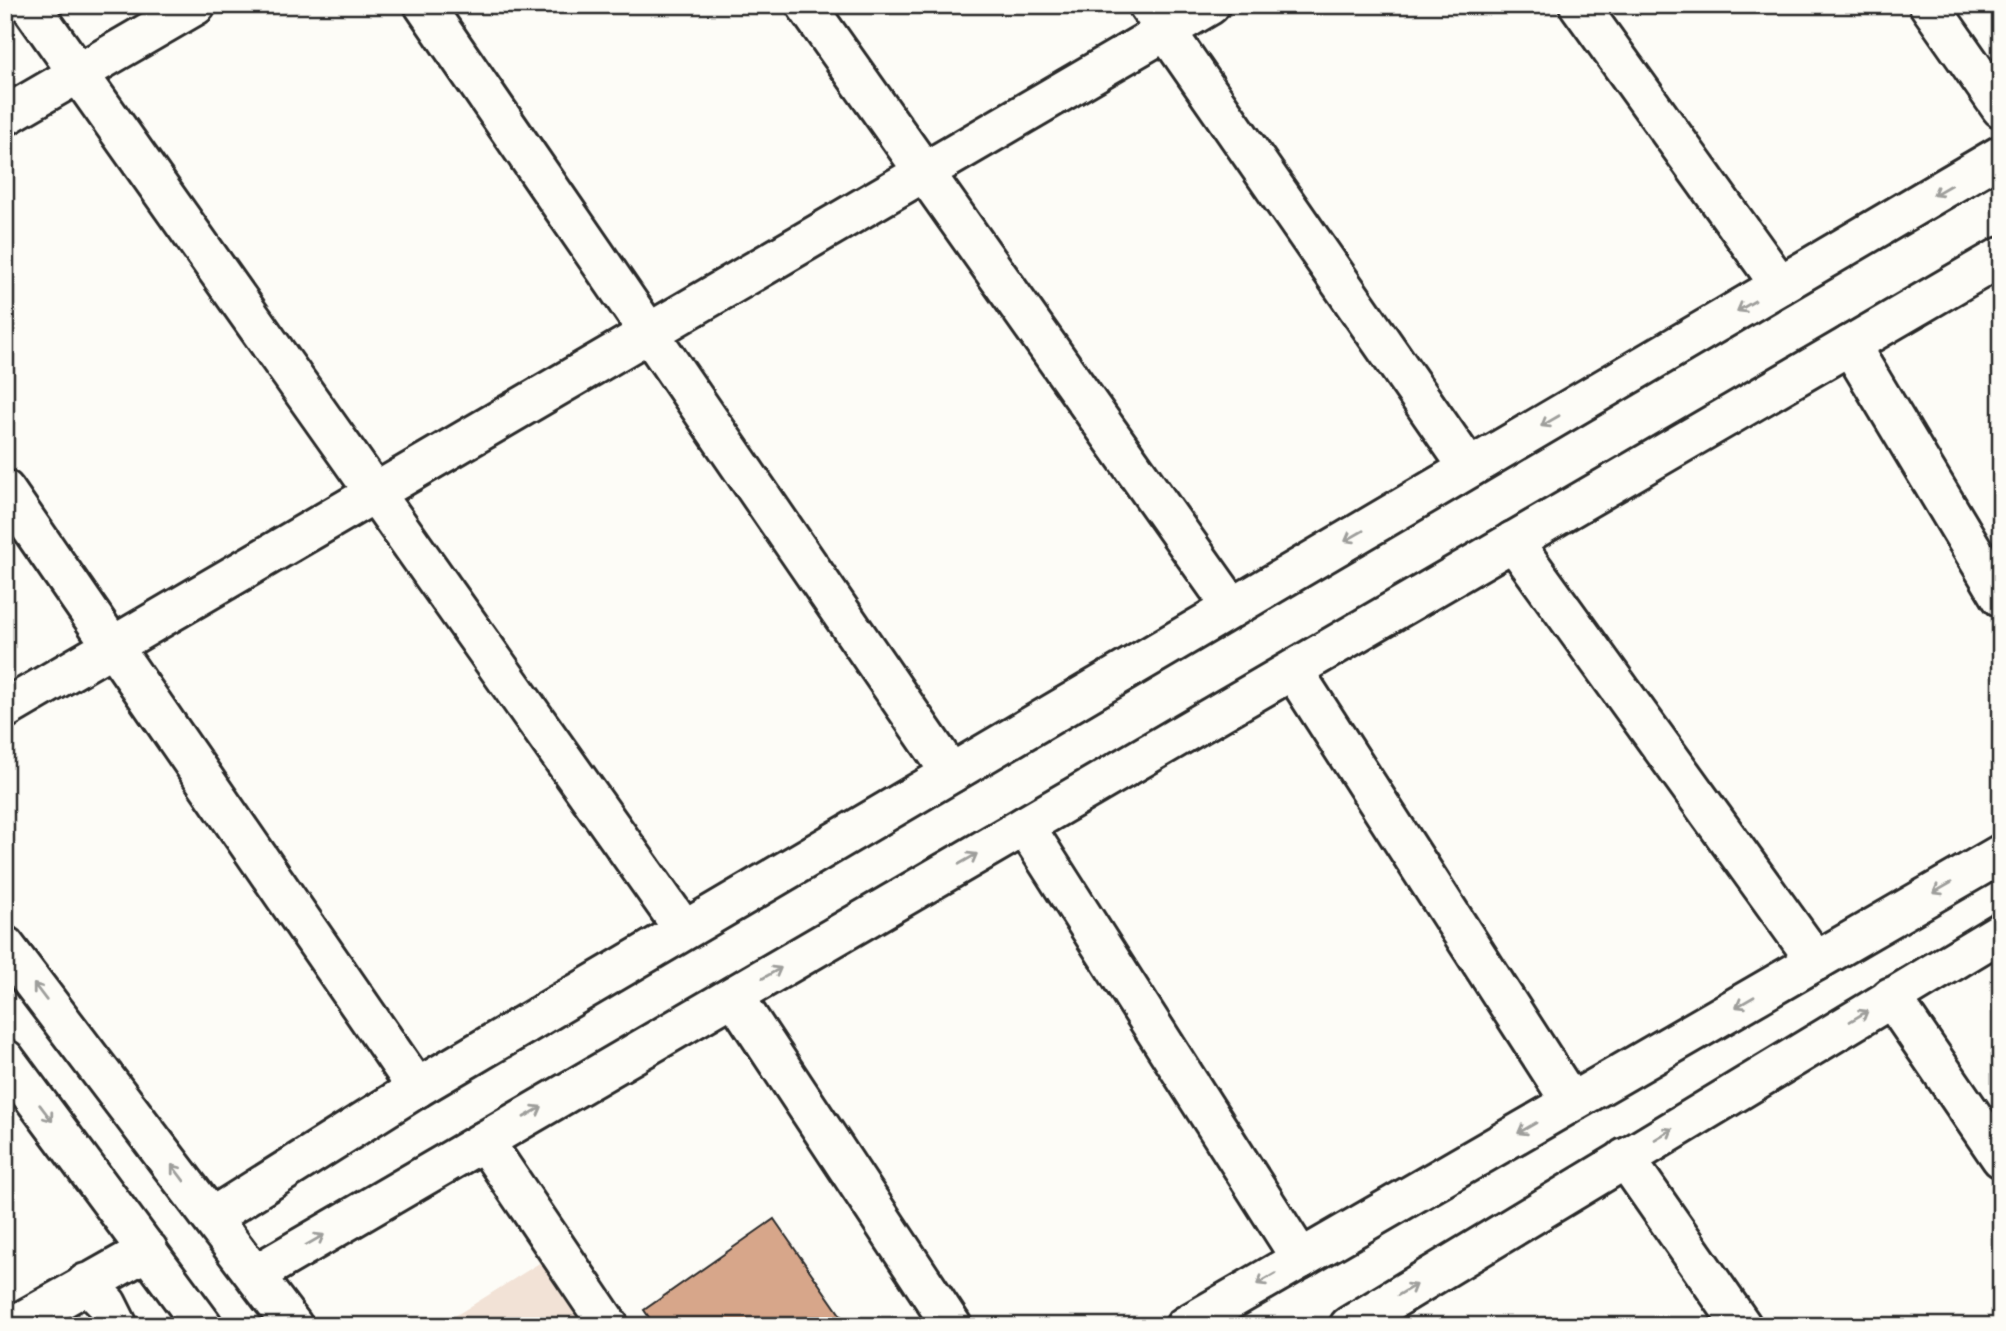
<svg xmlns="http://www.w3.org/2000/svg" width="2006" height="1331" viewBox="0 0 2006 1331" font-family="Itim,sans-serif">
<rect width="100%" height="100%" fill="#fdfcf7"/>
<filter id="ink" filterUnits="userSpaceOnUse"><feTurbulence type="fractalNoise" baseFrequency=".0143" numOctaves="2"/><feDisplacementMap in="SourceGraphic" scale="14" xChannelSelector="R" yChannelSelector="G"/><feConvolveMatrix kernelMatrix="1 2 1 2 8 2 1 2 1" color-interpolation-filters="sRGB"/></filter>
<g filter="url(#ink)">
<path fill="#f2e2d6" d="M549,1257l44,69h-154z"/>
<path fill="#d7a68a" stroke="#2b2b2b" stroke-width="2" d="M774,1219l74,107h-193l-11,-16z"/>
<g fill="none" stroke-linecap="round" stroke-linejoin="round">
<defs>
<path id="minor" d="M30,5l654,925
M424,5l527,768
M806,5l426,602
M1148,5l321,463
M1579,5l201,280
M1929,5l72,103
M5,116l191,-111
M1850,345l151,252
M5,490l412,598
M1513,541l303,420
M1293,670l278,432
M5,709l1205,-704
M1025,826l276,433
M734,996l218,330
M1891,997l110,161
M484,1141l125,185
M1625,1158l117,168
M13,1326l135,-76"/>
<path id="tertiary" d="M212,1217l205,-129 1584,-933
M256,1274l1745,-1017
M86,1283l21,21 11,22"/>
<path id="secondary" d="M1185,1326l816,-472
M1349,1326l652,-394"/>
<path id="primary" d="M5,946l288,380
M5,1059l198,267"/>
</defs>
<use href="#minor" stroke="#2b2b2b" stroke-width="44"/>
<use href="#tertiary" stroke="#2b2b2b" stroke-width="44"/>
<use href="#secondary" stroke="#2b2b2b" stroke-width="44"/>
<use href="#primary" stroke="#2b2b2b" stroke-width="44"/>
<use href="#minor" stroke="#fdfcf7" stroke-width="38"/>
<use href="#tertiary" stroke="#fdfcf7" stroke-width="38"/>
<use href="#secondary" stroke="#fdfcf7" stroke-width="38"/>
<use href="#primary" stroke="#fdfcf7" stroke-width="38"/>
</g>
<defs><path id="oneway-shaft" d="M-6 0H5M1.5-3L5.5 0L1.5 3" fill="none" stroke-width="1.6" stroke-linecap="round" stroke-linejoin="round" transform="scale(1.75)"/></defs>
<g stroke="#9e9e9b">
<use href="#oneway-shaft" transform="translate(1942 190) rotate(150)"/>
<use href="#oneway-shaft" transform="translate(1746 306) rotate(150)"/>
<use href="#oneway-shaft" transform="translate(1550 421) rotate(150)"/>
<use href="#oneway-shaft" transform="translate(1354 536) rotate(150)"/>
<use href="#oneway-shaft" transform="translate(968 859) rotate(-30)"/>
<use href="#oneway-shaft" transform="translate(1942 888) rotate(150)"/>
<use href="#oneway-shaft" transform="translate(772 973) rotate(-30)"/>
<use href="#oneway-shaft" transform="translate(40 992) rotate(-127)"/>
<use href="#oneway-shaft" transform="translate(1745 1002) rotate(150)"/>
<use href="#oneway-shaft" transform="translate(1859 1016) rotate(-31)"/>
<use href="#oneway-shaft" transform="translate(533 1112) rotate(-30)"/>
<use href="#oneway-shaft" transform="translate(46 1113) rotate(53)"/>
<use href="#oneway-shaft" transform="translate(1527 1128) rotate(150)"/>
<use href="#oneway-shaft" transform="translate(1664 1134) rotate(-31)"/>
<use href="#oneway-shaft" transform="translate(178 1173) rotate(-127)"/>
<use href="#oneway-shaft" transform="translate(315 1240) rotate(-30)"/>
<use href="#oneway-shaft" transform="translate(1266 1279) rotate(150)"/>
<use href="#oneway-shaft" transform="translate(1407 1290) rotate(-31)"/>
</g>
</g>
<rect width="2006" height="1331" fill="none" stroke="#fdfcf7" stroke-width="28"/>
<rect x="14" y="14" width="1978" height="1303" fill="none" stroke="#2b2b2b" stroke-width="2.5" filter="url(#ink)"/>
</svg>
